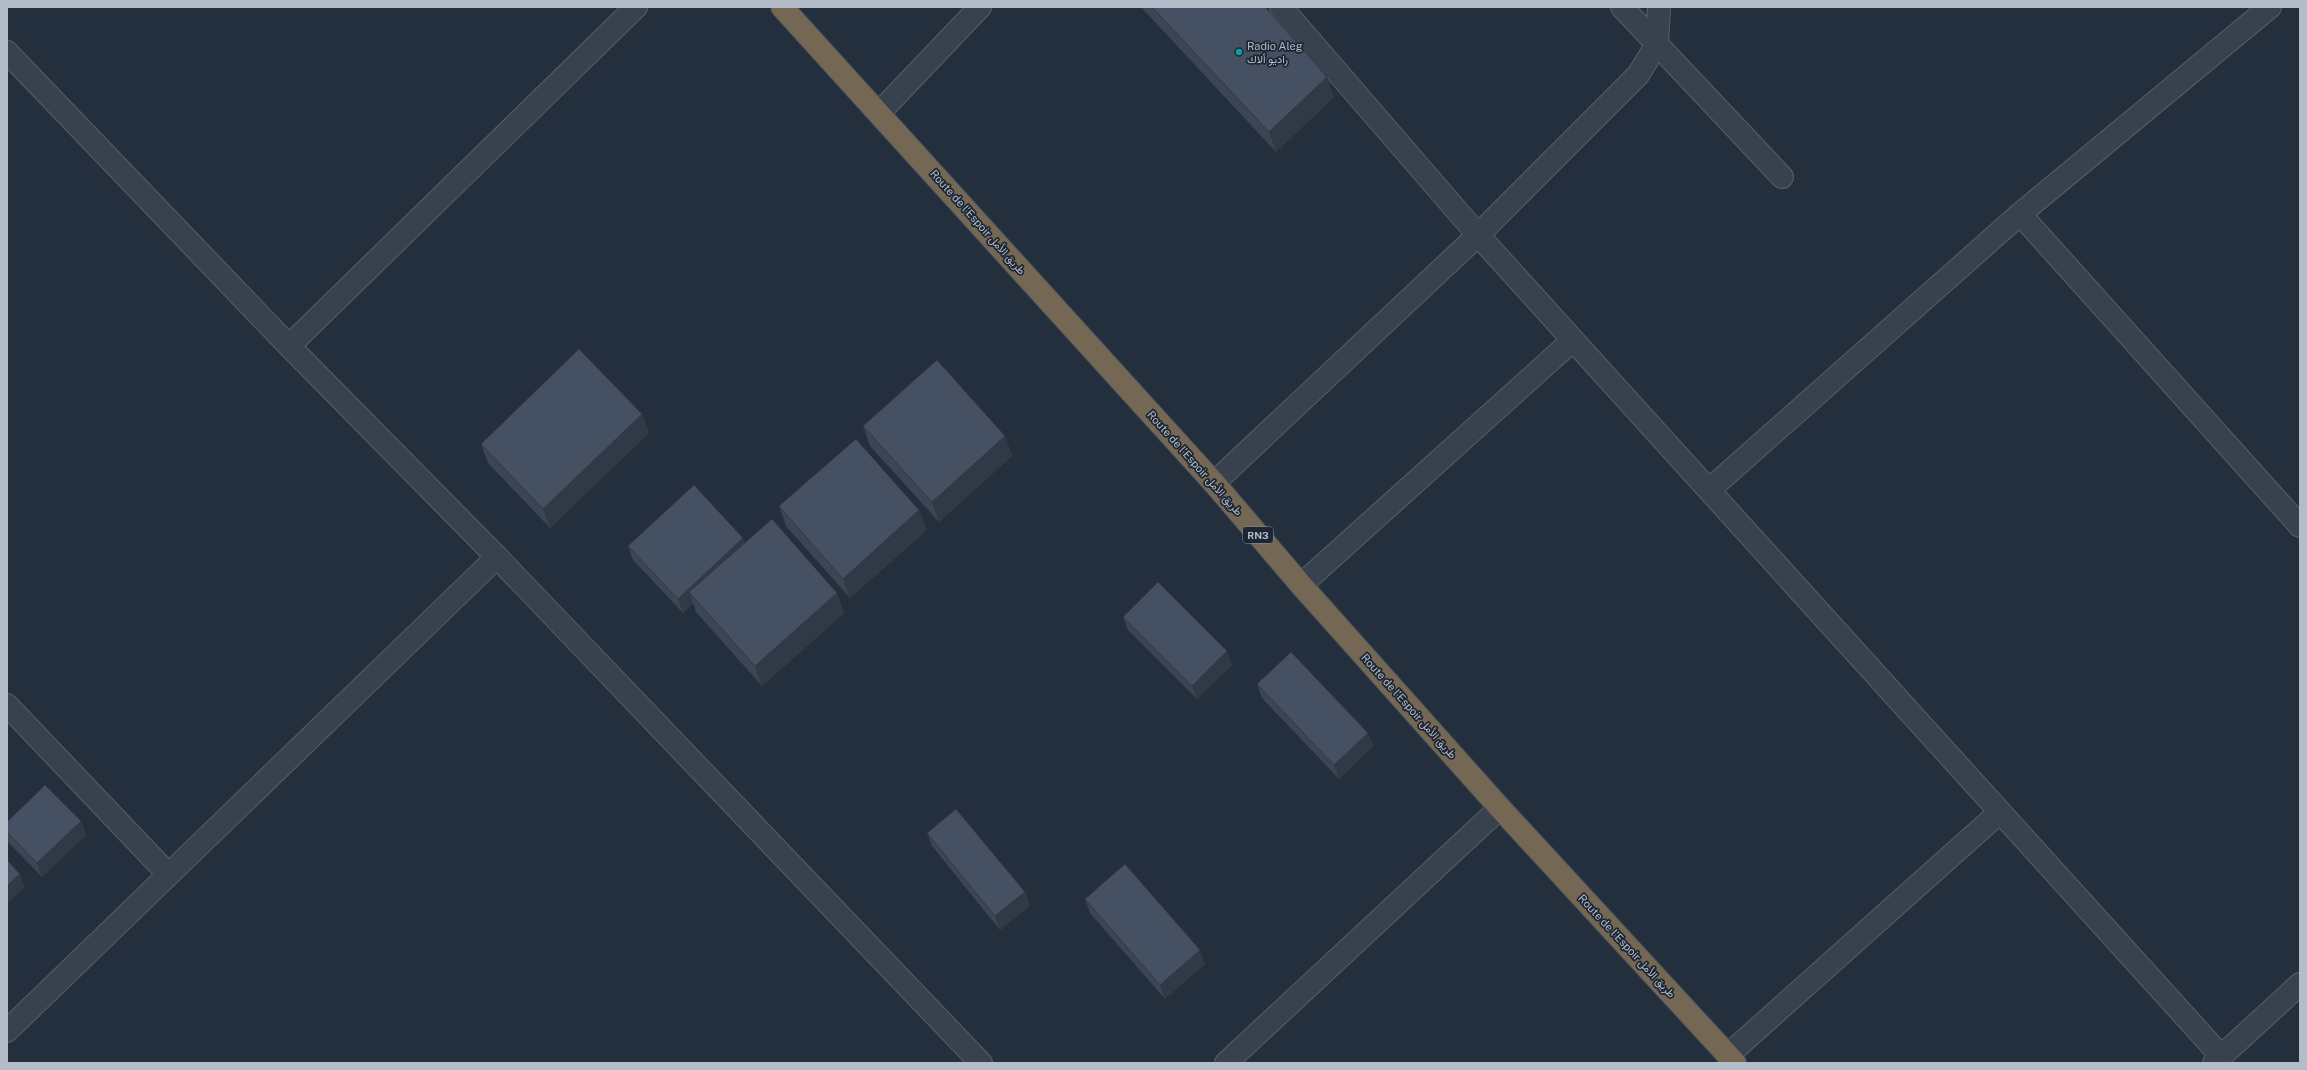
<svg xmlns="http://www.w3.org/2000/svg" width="2307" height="1070" viewBox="0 0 2307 1070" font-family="'Public Sans',Vazirmatn,sans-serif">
<rect width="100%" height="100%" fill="#242f3e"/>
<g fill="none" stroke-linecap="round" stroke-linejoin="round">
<defs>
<path id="street" d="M1281,7l197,228 743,821
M1622,7l160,170
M7,52l282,294 208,211 484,506
M879,113l101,-106
M2020,214l280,312
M289,346l347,-339
M1214,483l264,-248 160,-160 19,-31 2,-37
M1709,490l311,-276 250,-207
M1301,585l272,-245
M7,705l161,169
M7,1031l490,-474
M1728,1055l272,-243
M1226,1063l274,-255
M2214,1063l86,-79"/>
<path id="highway" d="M782,7l432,476 87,102 199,223 235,255"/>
</defs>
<use href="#street" stroke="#565f6c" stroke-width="24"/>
<use href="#highway" stroke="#434c59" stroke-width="24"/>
<use href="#street" stroke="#38414e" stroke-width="22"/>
<use href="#highway" stroke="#746855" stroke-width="22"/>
</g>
<path fill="#3b4654" d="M1141,7h124l69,90 -58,55z
M642,414l7,19 -99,95 -62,-65 -7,-19z
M863,426l142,10 7,20 -73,66 -69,-76z
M779,506l140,4 8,20 -77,68 -64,-72z
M743,538l2,5 92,50 7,20 -82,73 -66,-74 -3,-9 -10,10 -50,-53 -5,-14z
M1123,617l104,34 5,14 -35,34 -69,-69z
M1257,684l111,49 5,13 -34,33 -77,-81z
M81,821l5,14 -44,42 -35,-36v-19z
M927,833l98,59 5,14 -30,24 -68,-84z
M1085,899l120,65 -40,35 -75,-86z"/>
<path fill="#303945" d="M1327,77l7,20 -58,55 -7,-20z
M642,414l7,19 -99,95 -7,-19z
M1005,436l7,20 -73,66 -7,-20z
M919,510l8,20 -77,68 -7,-19z
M743,538l5,14 -59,40 4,11 -10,10 -5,-14z
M837,593l7,20 -82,73 -7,-20z
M1227,651l5,14 -35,34 -5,-13z
M1368,733l5,13 -34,33 -5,-14z
M81,821l5,14 -44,42 -5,-14z
M20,874l5,13 -18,17v-18z
M1025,892l5,14 -30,24 -5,-14z
M1200,950l5,14 -40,35 -5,-14z"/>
<path fill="#455162" stroke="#303945" d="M1152,7h113l62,70 -58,55z
M579,349l63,65 -99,95 -62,-65z
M937,360l68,76 -73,66 -69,-76z
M856,439l63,71 -76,69 -64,-73z
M694,485l49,53 -65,61 -50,-53z
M772,519l65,74 -82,73 -66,-74z
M1158,582l69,69 -35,35 -69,-69z
M1291,652l77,81 -34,32 -77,-81z
M45,785l36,36 -44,42 -30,-31v-10z
M956,809l69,83 -30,24 -68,-83z
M7,860l13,14 -13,12z
M1125,864l75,86 -40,35 -75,-86z"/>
<circle fill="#0f9aa8" stroke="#1d2633" stroke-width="1.5" cx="1239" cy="52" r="4"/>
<g text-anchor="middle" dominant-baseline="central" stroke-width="3.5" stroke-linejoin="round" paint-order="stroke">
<rect fill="#1d2633" stroke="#878f9c" stroke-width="1" x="1243" y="527" width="30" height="16" rx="3"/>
<g font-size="10" font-weight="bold" fill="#b4bcc9">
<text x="1258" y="535">RN3</text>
</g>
<g font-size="11" fill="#b4bcc9" stroke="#1d2633" text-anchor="start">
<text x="1247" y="46">Radio Aleg<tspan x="1247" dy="13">راديو ألاك</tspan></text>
</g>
<g font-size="11" fill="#b4bcc9" stroke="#1d2633">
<text transform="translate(978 222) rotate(48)">Route de l’Espoir طريق الأمل</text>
<text transform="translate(1195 463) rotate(48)">Route de l’Espoir طريق الأمل</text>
<text transform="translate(1409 706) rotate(48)">Route de l’Espoir طريق الأمل</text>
<text transform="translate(1627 946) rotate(47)">Route de l’Espoir طريق الأمل</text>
</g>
</g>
<rect width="2307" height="1070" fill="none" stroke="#b4bcc9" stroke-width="16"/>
</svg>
